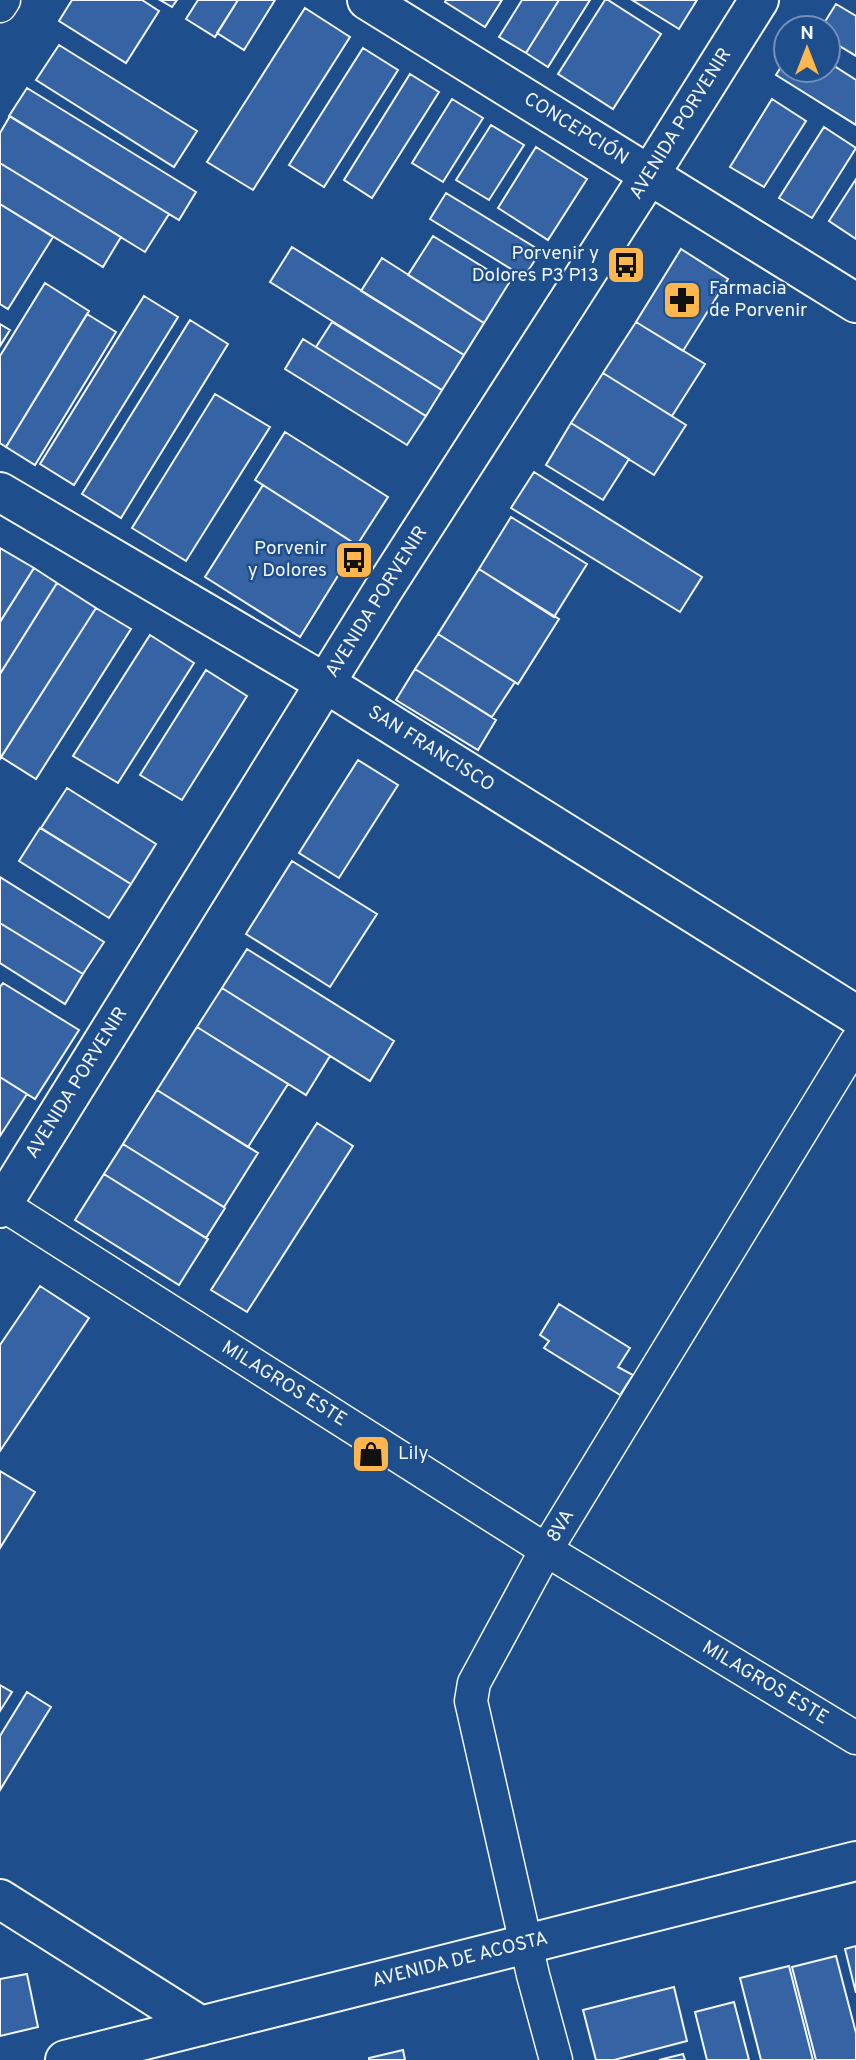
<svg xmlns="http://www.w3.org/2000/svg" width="856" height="2060" viewBox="0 0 856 2060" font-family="Overpass,sans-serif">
<rect width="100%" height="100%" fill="#1f4e8c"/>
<path fill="#3563a3" stroke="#f2f6ff" stroke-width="2" d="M72,0h70l17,11 -33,52 -67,-42z
M160,0h17l-5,7z
M198,0h40l-23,37 -29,-18z
M238,0h37l-31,50 -27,-17z
M446,0h56l-17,27 -40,-25z
M522,0h37l-33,53 -27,-16z
M559,0h31l-42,67 -22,-14z
M605,0h3l53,34 -48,75 -55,-35z
M632,0h65l-18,29z
M836,4l20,12v40l-28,-17v-11h-7z
M305,8l45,29 -97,153 -46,-28z
M59,45l138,86 -23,36 -138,-87z
M363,48l35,22 -74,117 -35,-22z
M786,59v11h42v-8l28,18v45l-80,-50z
M410,74l29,18 -67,106 -28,-18z
M27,88l169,104 -17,28 -170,-104z
M452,99l31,19 -40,64 -31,-19z
M772,99l34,22 -42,66 -34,-20z
M10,116l159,98 -24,38 -145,-89v-30z
M491,125l33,20 -35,55 -33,-20z
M824,127l32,21 -44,70 -33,-20z
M536,147l51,32 -39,61 -50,-32z
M0,163l121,74 -18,30 -103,-63z
M856,179v60l-27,-18z
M446,193l95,58 -17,26 -94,-58z
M0,204l53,33 -45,72 -8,-5z
M433,236l76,47 -25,40 -76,-48z
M292,247l172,108 -22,35 -172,-108z
M681,249l47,30 -45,72 -47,-29z
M382,258l102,65 -20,32 -103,-64z
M45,283l44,28 -83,136 -6,-4v-87z
M144,296l34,21 -104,168 -34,-21z
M87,314l29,18 -81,133 -29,-18z
M190,320l38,24 -107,174 -39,-24z
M332,322l110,68 -16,26 -110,-69z
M636,322l69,42 -33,52 -69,-43z
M0,324l10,6 -10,16z
M303,339l123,77 -19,29 -122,-76z
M603,373l83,52 -32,50 -83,-52z
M215,394l55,33 -84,134 -54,-33z
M571,423l58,36 -26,41 -57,-35z
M285,432l103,65 -31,48 -102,-65z
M534,472l168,105 -22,35 -169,-104z
M263,485l94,60 -57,92 -95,-60z
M511,517l76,47 -33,53 -75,-48z
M0,548l34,20 -34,54z
M34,568l23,15 -57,91v-52z
M479,569l80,50 -41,65 -80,-50z
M57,583l39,25 -96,151v-85z
M96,608l35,21 -95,150 -35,-22z
M438,634l77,48 -23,35 -77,-48z
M150,635l44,28 -76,120 -45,-27z
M415,669l81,51 -18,30 -82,-50z
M206,670l41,26 -65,104 -42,-25z
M358,760l40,25 -59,93 -40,-25z
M67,788l89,56 -25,40 -90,-56z
M40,828l91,56 -22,34 -90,-57z
M292,861l85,53 -47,73 -84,-53z
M0,877l104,65 -21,32 -83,-51z
M0,923l83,51 -18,30 -65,-41z
M247,949l147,92 -24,40 -148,-93z
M3,983l76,47 -44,69 -35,-22v-90z
M222,988l108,68 -24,39 -109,-68z
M197,1027l91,57 -40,63 -91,-57z
M0,1077l27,17 -27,42z
M157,1090l101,63 -34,54 -101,-63z
M317,1123l36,23 -106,166 -36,-22z
M123,1144l102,64 -19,30 -102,-64z
M104,1174l104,65 -29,46 -104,-65z
M40,1286l49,32 -89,133v-106z
M559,1304l71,44 -12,19 15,8 -13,20 -76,-47 5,-7 -9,-6z
M0,1471l35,21 -35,56z
M0,1685l12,7 -12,19z
M27,1692l24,15 -51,83v-54z
M856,1946v47l-11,-44z
M836,1956l20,77v27h-40l-24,-93z
M789,1966l24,94h-52l-21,-82z
M27,1974l11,53 -38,9v-57z
M674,1987l13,54 -73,19h-18l-13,-50z
M734,2002l15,58h-42l-12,-48z
M403,2050l2,10h-36v-2z
M683,2054l2,6h-26z"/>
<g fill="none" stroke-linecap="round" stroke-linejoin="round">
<defs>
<path id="street" d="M0,6l4,-6
M0,1203l546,347 310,188
M556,2060l-23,-85 -62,-274 3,-18 72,-133 310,-508"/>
<path id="secondary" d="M367,0l489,303
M0,492l325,191 531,332
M0,1899l201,127
M65,2060l791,-199"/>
<path id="primary" d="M0,1208l383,-618 267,-416 109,-174"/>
</defs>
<use href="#street" stroke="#f2f6ff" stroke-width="35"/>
<use href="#secondary" stroke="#f2f6ff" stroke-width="42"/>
<use href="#primary" stroke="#f2f6ff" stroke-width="42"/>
<use href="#street" stroke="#1f4e8c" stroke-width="32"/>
<use href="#secondary" stroke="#1f4e8c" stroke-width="38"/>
<use href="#primary" stroke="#1f4e8c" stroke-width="38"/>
</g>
<defs>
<symbol id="bus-square" viewBox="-11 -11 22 22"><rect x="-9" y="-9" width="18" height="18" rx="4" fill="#ffb74d" stroke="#1f4e8c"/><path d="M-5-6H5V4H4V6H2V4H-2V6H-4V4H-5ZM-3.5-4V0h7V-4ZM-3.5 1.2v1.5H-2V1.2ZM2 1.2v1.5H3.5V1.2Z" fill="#111"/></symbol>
<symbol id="pharmacy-square" viewBox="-11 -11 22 22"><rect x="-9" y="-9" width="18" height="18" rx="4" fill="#ffb74d" stroke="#1f4e8c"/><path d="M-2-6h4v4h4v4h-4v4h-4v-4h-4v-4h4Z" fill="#111"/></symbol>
<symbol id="shop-square" viewBox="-11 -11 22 22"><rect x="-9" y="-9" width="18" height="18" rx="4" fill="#ffb74d" stroke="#1f4e8c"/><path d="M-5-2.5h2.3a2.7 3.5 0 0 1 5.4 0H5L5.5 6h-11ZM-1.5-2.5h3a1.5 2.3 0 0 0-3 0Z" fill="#111"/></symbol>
</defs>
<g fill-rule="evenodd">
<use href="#bus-square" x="604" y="243" width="44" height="44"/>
<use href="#pharmacy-square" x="660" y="278" width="44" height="44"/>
<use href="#bus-square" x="332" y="538" width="44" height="44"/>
<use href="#shop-square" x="349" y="1432" width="44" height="44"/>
</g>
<g text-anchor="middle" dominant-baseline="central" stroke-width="5" stroke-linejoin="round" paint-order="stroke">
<g font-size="19" fill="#f2f6ff" stroke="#1f4e8c">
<text transform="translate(681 124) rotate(-58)">AVENIDA PORVENIR</text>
<text transform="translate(576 129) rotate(32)">CONCEPCIÓN</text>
<text transform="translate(377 602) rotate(-58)">AVENIDA PORVENIR</text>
<text transform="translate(431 749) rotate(32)">SAN FRANCISCO</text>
<text transform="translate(77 1083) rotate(-58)">AVENIDA PORVENIR</text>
<text transform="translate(284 1384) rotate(32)">MILAGROS ESTE</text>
<text transform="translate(561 1526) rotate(-59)">8VA</text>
<text transform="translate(765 1683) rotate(31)">MILAGROS ESTE</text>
<text transform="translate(460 1960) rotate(-14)">AVENIDA DE ACOSTA</text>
</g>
<g font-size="19" fill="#f2f6ff" stroke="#1f4e8c" text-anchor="end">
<text x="599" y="254">Porvenir y<tspan x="599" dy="22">Dolores P3 P13</tspan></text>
<text x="709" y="289" text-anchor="start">Farmacia<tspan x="709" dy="22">de Porvenir</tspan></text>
<text x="327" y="549">Porvenir<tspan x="327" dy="22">y Dolores</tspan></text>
<text x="398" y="1454" text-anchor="start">Lily</text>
</g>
</g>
<g transform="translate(807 49)"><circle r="33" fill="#1f4e8c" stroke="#7391ba" stroke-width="2"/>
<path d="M0-5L12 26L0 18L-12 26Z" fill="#ffb74d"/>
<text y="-10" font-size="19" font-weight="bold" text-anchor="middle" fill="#f2f6ff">N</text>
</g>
</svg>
